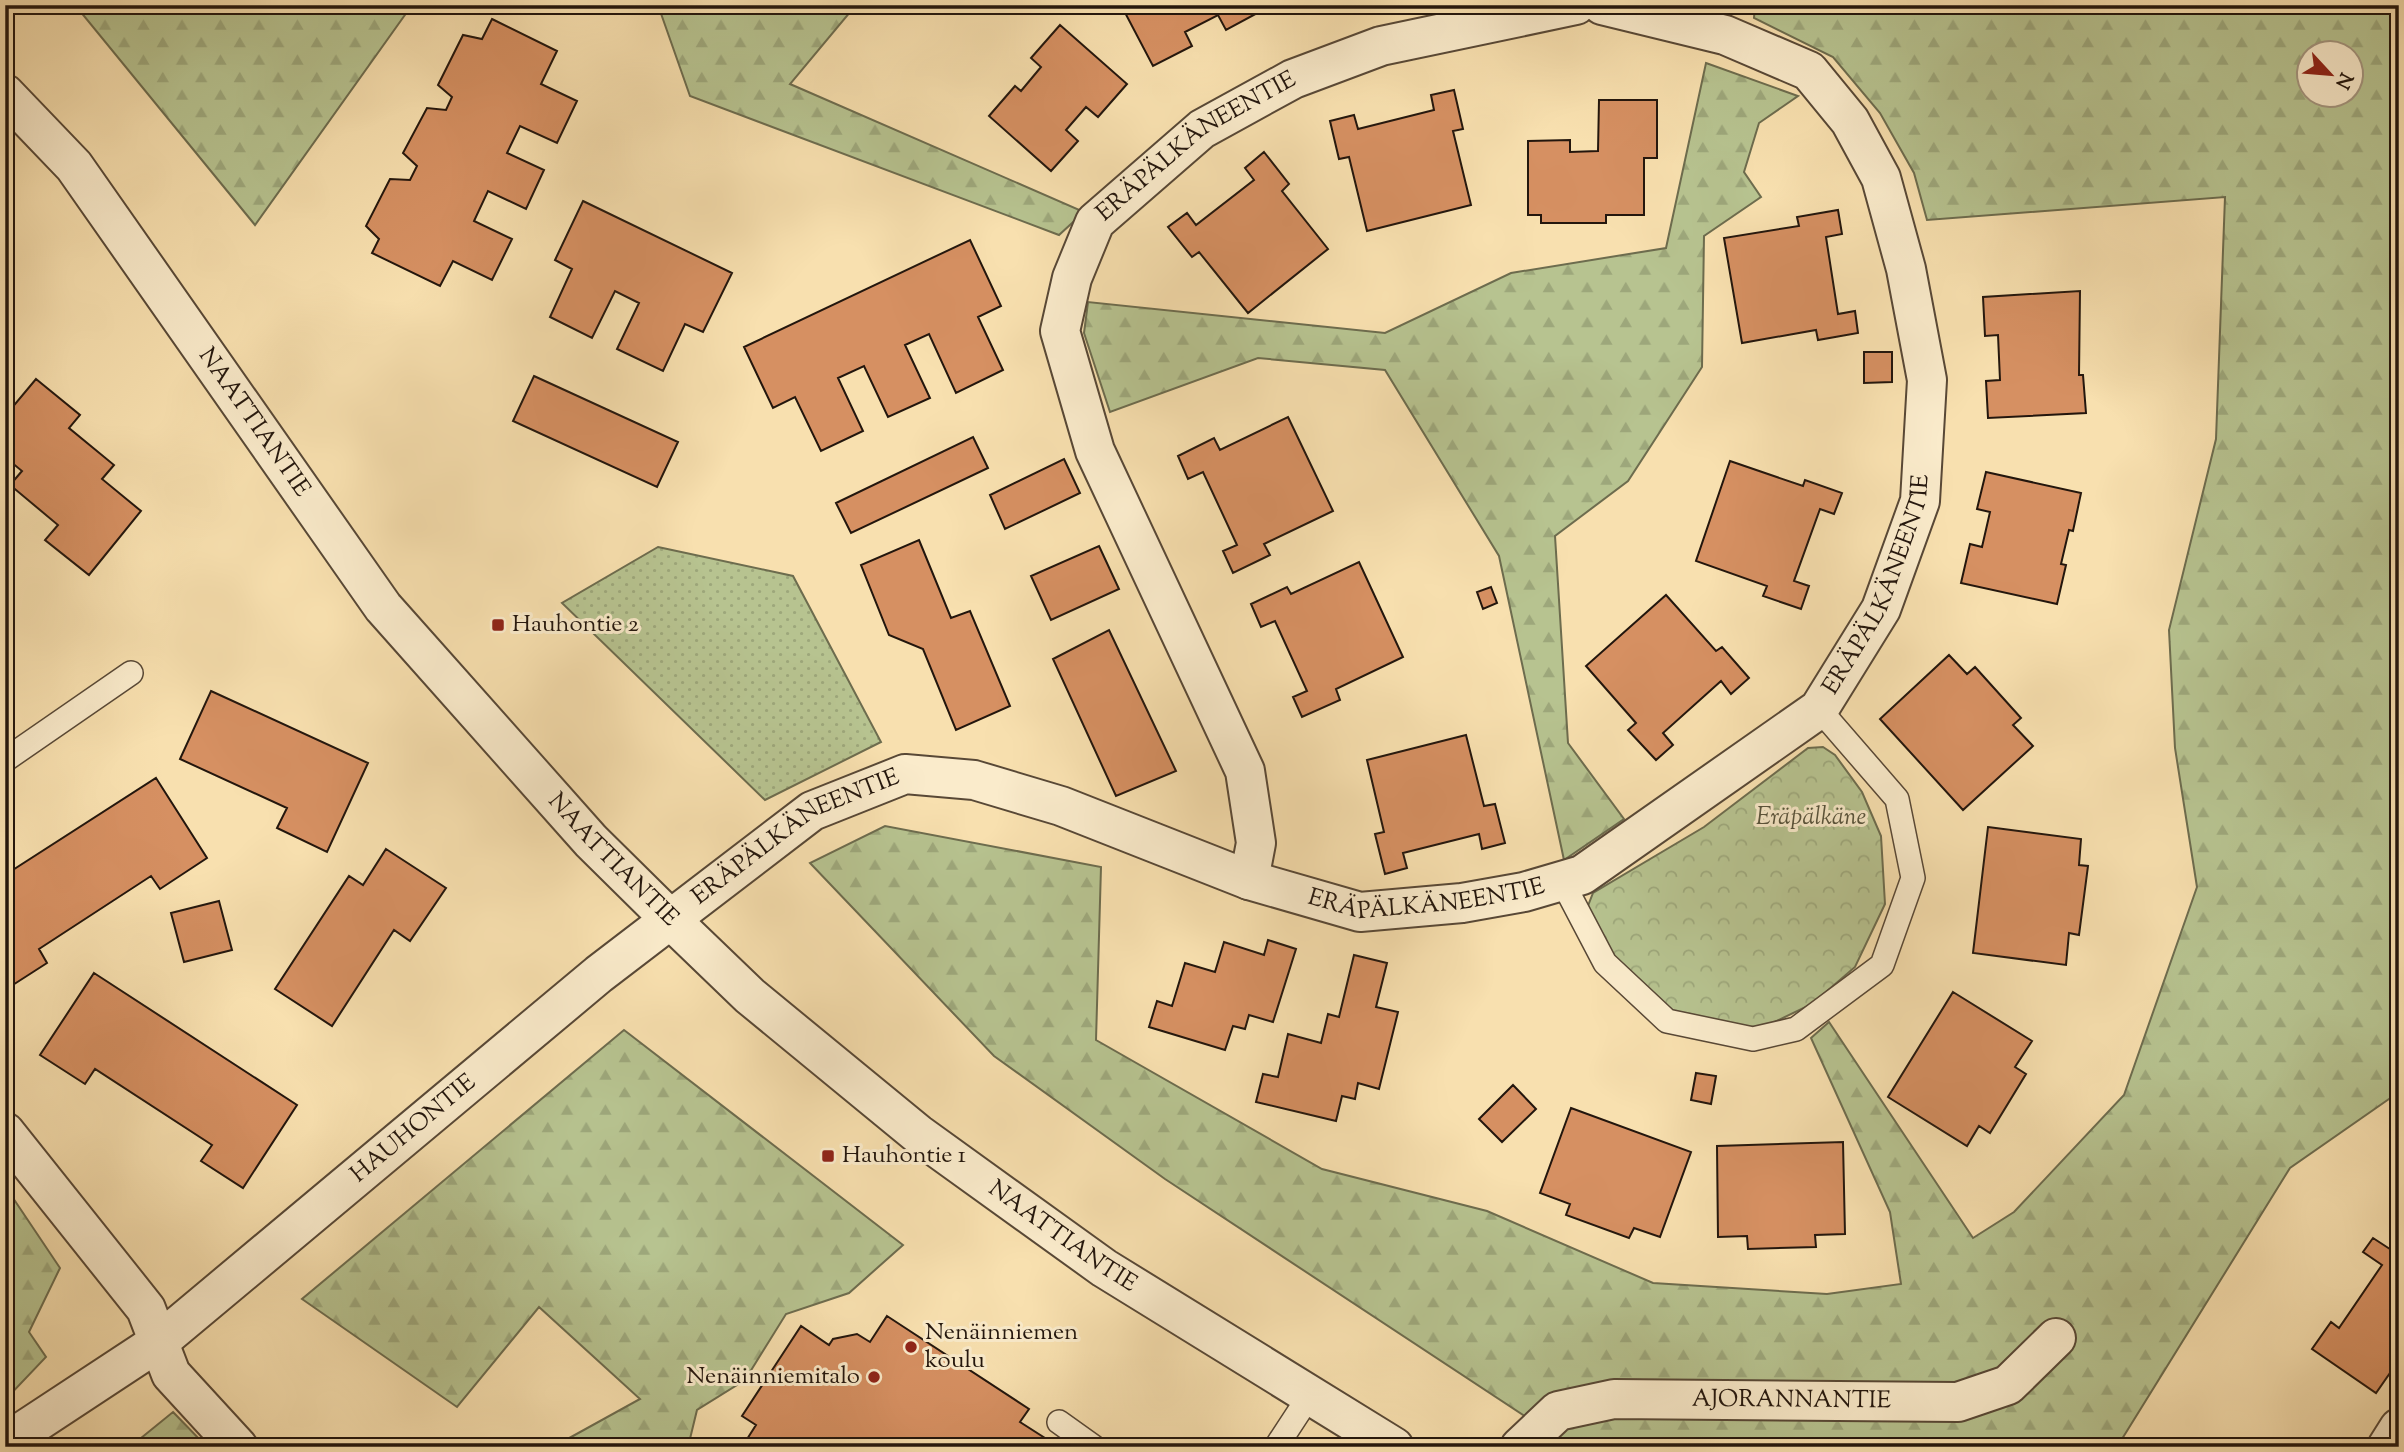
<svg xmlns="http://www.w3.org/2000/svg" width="2404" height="1452" viewBox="0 0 2404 1452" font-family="'Sorts Mill Goudy',serif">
<defs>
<pattern id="grass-dots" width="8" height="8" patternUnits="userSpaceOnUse" patternTransform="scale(1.75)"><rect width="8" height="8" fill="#b7c390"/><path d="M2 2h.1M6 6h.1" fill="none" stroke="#9da77b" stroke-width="1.8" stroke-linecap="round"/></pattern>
<pattern id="forest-firs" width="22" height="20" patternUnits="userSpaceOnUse" patternTransform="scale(1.75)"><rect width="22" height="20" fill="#b7c390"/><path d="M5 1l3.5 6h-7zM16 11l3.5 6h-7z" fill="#9da77b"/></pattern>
<pattern id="park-crowns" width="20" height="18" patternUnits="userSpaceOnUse" patternTransform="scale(1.75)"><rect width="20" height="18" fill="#b7c390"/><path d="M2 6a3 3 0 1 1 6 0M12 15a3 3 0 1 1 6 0" fill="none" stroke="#9da77b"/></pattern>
</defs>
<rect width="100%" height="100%" fill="#f8e0af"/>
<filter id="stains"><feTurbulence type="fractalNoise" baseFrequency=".00286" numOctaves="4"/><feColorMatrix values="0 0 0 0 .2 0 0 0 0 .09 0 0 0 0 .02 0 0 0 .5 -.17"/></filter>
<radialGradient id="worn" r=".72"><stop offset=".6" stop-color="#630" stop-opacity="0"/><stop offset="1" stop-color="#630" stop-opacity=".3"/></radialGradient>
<path fill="url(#grass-dots)" stroke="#6d6c4e" stroke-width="2" d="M658,547l135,29 88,166 -116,58 -203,-197z"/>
<path fill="url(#forest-firs)" stroke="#6d6c4e" stroke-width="2" fill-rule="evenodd" d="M75,5h337l-157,220z
M658,5h198l-66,79 294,128 -25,23 -369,-139z
M1755,5h644v1087l-109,76 -173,279h-555l-36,-30 -361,-238 -171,-123 -184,-193 75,-37 216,41 -5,173 226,129 165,42 166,72 174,11 74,-10 -11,-72 -79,-174 18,-16 144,216 41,-26 110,-117 73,-208 -22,-139 -6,-118 47,-191 9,-242 -298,23 -13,-47 -34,-60 -47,-56 -79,-39zM2310,52h42v42h-42z
M1706,63l92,33 -39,27 -15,49 17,25 -57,39 -2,131 -74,114 -73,55 13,207 56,76 -60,41 -65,-304 -114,-186 -127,-12 -148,54 -26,-79 4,-31 297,31 126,-60 155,-25z
M624,1030l279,215 -54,48 -63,21 -41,66 -48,30 -9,37h-135l87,-48 -101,-92 -82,100 -155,-108z
M5,1186l55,82 -31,64 17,25 -41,43z
M173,1412l34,35h-77z"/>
<path fill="url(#park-crowns)" stroke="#6d6c4e" stroke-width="2" d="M1823,747l12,8 27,37 19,44 4,68 -30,63 -43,37 -48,23 -55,-1 -58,-23 -35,-35 -30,-57 7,-18 111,-66 104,-79z"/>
<path fill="#d69062" stroke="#23160d" stroke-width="2" d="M1121,5h140l2,5 -37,20 -8,-15 -33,17 7,14 -39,20z
M492,19l65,32 -16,33 36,17 -20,42 -37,-17 -13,27 37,17 -18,39 -38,-18 -14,30 38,18 -20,41 -39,-19 -13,25 -68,-33 7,-14 -13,-13 24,-47 20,1 7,-14 -14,-13 24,-45 19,2 6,-13 -14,-12 25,-50 19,4z
M1060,25l67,59 -29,33 -12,-10 -20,23 12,11 -27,30 -62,-55 26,-30 6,5 20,-24 -10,-9z
M1454,90l9,39 -10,2 18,74 -104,26 -18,-74 -10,2 -9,-38 24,-6 4,14 76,-19 -3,-15z
M1599,100h58v58h-13v57h-38v8h-65v-8h-13v-74l42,-1v12l28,-1z
M1264,152l25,32 -7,7 46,58 -80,64 -49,-61 -7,5 -24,-30 19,-14 9,12 58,-45 -9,-12z
M583,201l149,72 -29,59 -18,-8 -22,47 -46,-22 22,-46 -24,-12 -23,47 -42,-21 22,-48 -17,-9z
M1838,210l4,24 -16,3 12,77 17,-3 3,22 -40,7 -2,-10 -74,13 -18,-105 75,-12 -2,-9z
M970,240l31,66 -23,11 25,53 -47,23 -27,-59 -24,11 25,53 -42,19 -24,-51 -26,12 25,53 -42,20 -26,-54 -22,11 -29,-61z
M2080,291l-1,84h4l3,38 -98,5 -2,-37 14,-1 -2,-45 -13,1 -2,-39z
M1864,352h28v30l-28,1z
M534,376l144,66 -21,45 -144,-66z
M36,379l44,36 -11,13 45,37 -12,14 39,32 -52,64 -44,-35 13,-15 -48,-40 12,-14 -17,-14v-41z
M1288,417l45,94 -69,33 6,11 -37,18 -10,-22 14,-6 -34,-73 -15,7 -10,-23 36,-18 6,12z
M973,437l15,31 -137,65 -15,-30z
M1064,459l16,34 -75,36 -15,-34z
M1730,461l73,25 2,-6 37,13 -8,21 -14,-5 -26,72 15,5 -8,23 -38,-13 4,-10 -71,-25z
M1986,472l95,21 -8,38 -4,-1 -8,34 5,1 -9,39 -96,-21 9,-39 12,3 8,-35 -13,-3z
M919,540l32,78 19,-7 40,95 -54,24 -33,-81 -34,-14 -28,-70z
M1099,546l20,43 -68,31 -20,-44z
M1359,562l44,95 -67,32 4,11 -38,17 -9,-20 14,-6 -32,-70 -14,6 -10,-23 36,-17 4,7z
M1491,587l6,16 -14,6 -6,-17z
M1666,595l50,56 6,-4 27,31 -18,16 -10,-13 -58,52 10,12 -17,15 -28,-30 8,-7 -50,-57z
M1109,630l67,141 -60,25 -63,-137z
M1949,655l18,19 8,-7 46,51 -8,7 20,21 -70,64 -83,-91z
M211,691l157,72 -41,89 -50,-24 10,-20 -107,-49z
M1466,735l18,71 11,-2 10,39 -23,6 -3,-15 -76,19 4,15 -22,6 -10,-40 9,-2 -17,-72z
M156,778l51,80 -47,31 -9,-13 -112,73 8,14 -42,27v-115z
M1988,827l93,12 -2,26 9,1 -9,69 -10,-2 -3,32 -93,-12z
M386,849l60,39 -36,53 -16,-11 -62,96 -57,-37 74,-113 14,9z
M219,901l13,49 -48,12 -13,-49z
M1268,940l28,9 -23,73 -24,-7 -4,14 -12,-3 -8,24 -76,-23 8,-26 15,5 13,-43 30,9 9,-30 40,13z
M1354,955l33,8 -11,44 22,5 -19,77 -21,-6 -3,16 -13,-3 -6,25 -80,-19 7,-28 15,3 10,-43 33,9 7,-29 11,3z
M94,973l203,132 -54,83 -42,-27 11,-16 -117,-76 -10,15 -45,-29z
M1953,992l79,49 -17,26 11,7 -36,59 -11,-7 -12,20 -79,-49z
M1696,1073l20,3 -5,28 -20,-4z
M1513,1085l23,24 -34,33 -23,-23z
M1571,1108l120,44 -31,85 -26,-9 -5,10 -63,-23 4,-11 -30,-11z
M1843,1142l2,92 -30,1 1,12 -68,2 -1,-13 -29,1 -1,-91z
M2373,1238l26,17v105l-23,33 -64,-44 19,-27 8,6 43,-63 -19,-13z
M887,1316l142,93 -9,13 39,25h-317l14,-22 -14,-9 59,-90 28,19 4,-6 24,-5 13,8z"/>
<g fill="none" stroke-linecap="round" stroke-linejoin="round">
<defs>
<path id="service" d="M5,760l126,-87
M1562,881l43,82 62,58 86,18 43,-10 86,-64 31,-87 -16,-79 -78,-90
M1059,1422l35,25
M1276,1447l34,-52"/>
<g id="minor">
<path id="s1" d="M1249,880l7,-37 -11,-72 -150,-320 -35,-120 12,-53 23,-56 107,-93 91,-50 88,-33 195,-41"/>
<path d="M5,1132l141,177 25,65 67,73"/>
<path id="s2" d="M5,1443l155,-102 439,-367 213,-163 93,-37 69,6 87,26 188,74 111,32 102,-9 62,-11 58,-17 237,-166 62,-100 39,-108 7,-121 -21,-111 -25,-91 -31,-57 -41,-50 -84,-36 -123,-30"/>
<path id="s3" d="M1520,1447l38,-36 56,-12 344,3 50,-17 48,-47"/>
<path d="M2387,1447l12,-19"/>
</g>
<g id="tertiary">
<path id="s4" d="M5,94l69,72 309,441 208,234 80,79 79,76 168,138 186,134 290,179"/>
</g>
</defs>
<use href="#service" stroke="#584836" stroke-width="26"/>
<use href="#minor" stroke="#584836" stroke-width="42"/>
<use href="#tertiary" stroke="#584836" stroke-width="42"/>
<use href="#service" stroke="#faebcb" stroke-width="23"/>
<use href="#minor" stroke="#faebcb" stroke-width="38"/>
<use href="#tertiary" stroke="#faebcb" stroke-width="38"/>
</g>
<g fill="#8f2418" stroke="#faebcb" stroke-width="2.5">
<rect x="491" y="618" width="14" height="14" rx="3.5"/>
<rect x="821" y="1149" width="14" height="14" rx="3.5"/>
<circle cx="911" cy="1347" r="7"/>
<circle cx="874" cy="1377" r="7"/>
</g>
<g text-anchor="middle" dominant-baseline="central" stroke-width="6" stroke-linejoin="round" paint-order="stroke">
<g font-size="24" fill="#23160d" stroke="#faebcb">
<text stroke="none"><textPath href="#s1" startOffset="831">ERÄPÄLKÄNEENTIE</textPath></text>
<text stroke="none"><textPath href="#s4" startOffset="413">NAATTIANTIE</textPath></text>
<text stroke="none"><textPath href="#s2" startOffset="2258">ERÄPÄLKÄNEENTIE</textPath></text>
<text stroke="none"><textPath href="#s2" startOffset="999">ERÄPÄLKÄNEENTIE</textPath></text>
<text stroke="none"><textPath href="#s4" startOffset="980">NAATTIANTIE</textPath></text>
<text stroke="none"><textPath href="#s2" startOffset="1670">ERÄPÄLKÄNEENTIE</textPath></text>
<text stroke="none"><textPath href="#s2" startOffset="516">HAUHONTIE</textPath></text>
<text stroke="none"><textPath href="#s4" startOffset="1568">NAATTIANTIE</textPath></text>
<text stroke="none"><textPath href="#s3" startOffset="287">AJORANNANTIE</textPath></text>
</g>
<g font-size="24" fill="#23160d" stroke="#faebcb" text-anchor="start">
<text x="512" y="625">Hauhontie 2</text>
<text x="842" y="1156">Hauhontie 1</text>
<text x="925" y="1333">Nenäinniemen<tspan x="925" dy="28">koulu</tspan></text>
<text x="860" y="1377" text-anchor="end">Nenäinniemitalo</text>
</g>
<g font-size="24" font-style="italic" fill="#57533b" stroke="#faebcb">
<text x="1811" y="818">Eräpälkäne</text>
</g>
</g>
<rect width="2404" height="1452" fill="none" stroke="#f8e0af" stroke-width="28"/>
<rect x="7" y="7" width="2390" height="1438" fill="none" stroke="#23160d" stroke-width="3.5"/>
<rect x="14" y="14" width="2376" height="1424" fill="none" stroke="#23160d" stroke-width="2"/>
<g transform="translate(2330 74) rotate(116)"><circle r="33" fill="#faebcb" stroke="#a4967f" stroke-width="2"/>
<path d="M0-5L12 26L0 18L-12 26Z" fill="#8f2418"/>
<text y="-10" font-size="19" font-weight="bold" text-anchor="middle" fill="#23160d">N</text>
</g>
<rect width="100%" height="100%" filter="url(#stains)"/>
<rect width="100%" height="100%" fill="url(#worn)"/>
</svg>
